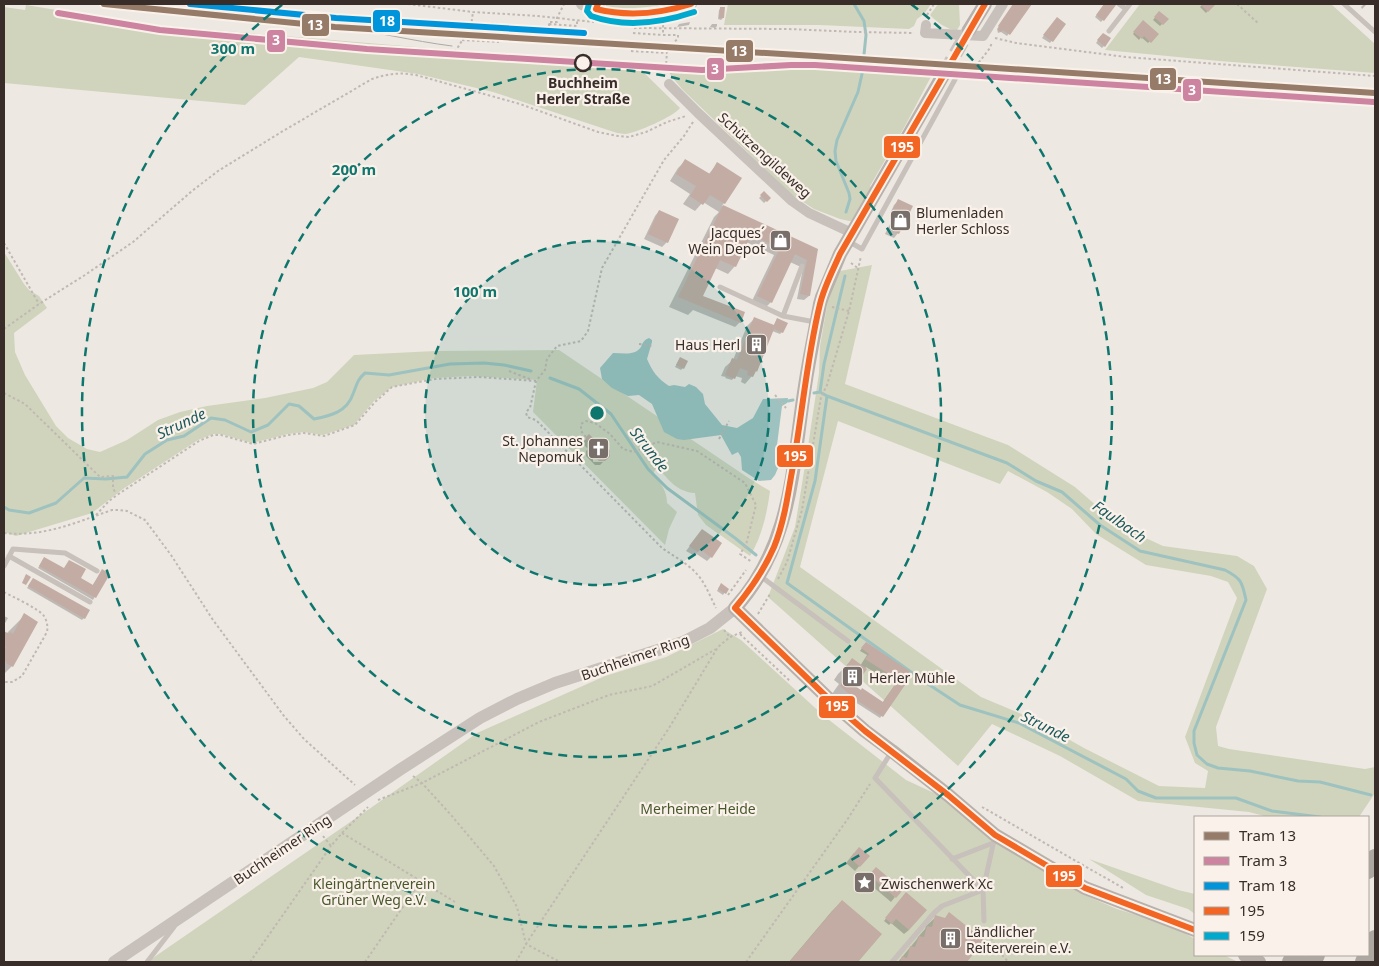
<svg xmlns="http://www.w3.org/2000/svg" width="1379" height="966" viewBox="0 0 1379 966" font-family="'Noto Sans',sans-serif">
<rect width="100%" height="100%" fill="#eee8e2"/>
<path fill="#d0d4bc" fill-rule="evenodd" d="M606,4h60c-20,4 -40,6 -60,2z
M728,4h203l-7,10 -7,5 -3,7 -5,3 -90,-4h-95z
M938,4h21l1,21 -3,5c-10,0 -20,-8 -27,-15z
M1140,4h191l44,40v29l-156,-12 -114,-11z
M26,5l116,19 334,28 157,10 47,46c-5,8 -44,25 -55,26 -3,0 -5,-1 -8,-1l-124,-41 -75,-18 -119,-17 -54,48 -241,-22v-76l21,3z
M805,61l107,8h23l-30,57 -35,60 1,1 -20,34h-2l-9,-2 -26,-10 -23,-15 -108,-104 -11,-13 -8,-13 40,2z
M4,252l20,32 5,6 10,6 8,12 -33,25 1,19 10,23 31,51 12,12 19,11 13,3 27,-12 31,-20 22,-8 27,-6 58,-8 48,-10 14,-6 27,-27 81,-4 124,-1 191,129 20,12c-3,22 -8,46 -20,65l-44,-31 -8,-10 -3,-22c-18,-1 -26,-13 -37,-25h-2l-3,6c8,9 14,17 14,29l10,9 -8,17 -4,16 -132,-133 4,-32 -66,-4 -37,2 -42,9 -18,14 -20,24 -31,10 -19,-3 -16,2 -36,9 -31,-9h-8l-15,6 -75,49 -31,24 -76,23 -12,-4z
M872,265l-27,119 163,61 67,42 45,39 43,20 74,10 17,10 13,23 -51,138 2,19 11,3 136,20 10,-2v26l-16,24h-91l-19,-5 -111,-11 -78,-45 -68,-32 -34,42 -190,-169 27,-70 12,-74 12,-80 1,-27 9,-52 11,-23zM838,421l162,63 8,-13 39,21 25,17 24,25 50,31 65,11 17,6 9,16 -52,139 10,26 13,8 -3,17 -46,-2 -75,-38 -53,-30 -50,-21 -181,-130z
M723,629l18,11 83,76 82,64 39,18 135,95 37,16 56,17 22,13v16h29l14,7h-1091l225,-155 105,-74 128,-57 61,-19z
M1089,859l89,31 17,4v20l-7,-5 -42,-14z"/>
<path fill="#9ec2c0" d="M649,338l3,2v2l-5,17c5,12 11,20 22,27l5,-1 11,2 4,-3 7,3 7,7 2,10 17,21 15,3 16,-10 10,-19 25,-1 -1,5 -5,3 -5,39 4,16 -6,14 -4,5 -12,1 -17,-11 -1,-13 -3,-5 -6,3 -11,-20 -37,5 -7,-1 -13,-7 -12,-28 -13,-9 -11,1 -16,-8 -10,-9 -2,-11 13,-15c10,0 22,3 28,-6 2,-5 3,-7 8,-9z"/>
<path fill="#0003" fill-rule="evenodd" d="M1014,4l15,1 -22,31 -6,-4 -3,1 -1,-4z
M1106,4h6l3,2 -14,16 -6,-5z
M1203,4h8l2,1 -7,8 -6,-6z
M1364,4h3l-5,5 -1,-2z
M721,8l2,10 -2,2 -3,-1 1,-9z
M1159,13l8,6 -7,7 -7,-6z
M1055,21l9,4 -14,18 -8,-5z
M690,22l-1,3 -12,2 2,-3z
M1143,22l14,12 -9,9 -7,-6 -2,3 -6,-6z
M712,24h5v2l-2,2 -5,-1z
M1101,36l3,10 -2,2 -6,-5z
M656,64h5v3l-2,1h-5z
M685,161l23,14 9,-11 23,14 -18,28 95,44 -8,46 -5,4 -7,-1 6,-31 -13,-6 -19,40 -7,7 -13,-6 23,-48 -28,-13 -11,24 -7,8 -13,-6 -15,33 43,12 -3,9 -5,5 -42,-17 -5,5 -19,-8 45,-90 5,-5 -16,-10 -8,9 -12,-7 7,-10 -20,-13 8,-13z
M764,193l5,5 -5,5 -5,-5z
M899,200l-1,33 -4,5 -9,-4 9,-18 -4,-2 4,-9z
M659,211l8,31 -5,5 -18,-8 11,-23z
M754,319l19,8 4,-8 5,13 -2,2 -8,-3 -20,45 -7,8 -4,-2 1,-4 -7,-2 -3,4 -7,-2 1,-1 -5,-1 4,-9 8,-7 14,-34z
M680,358l3,10 -2,2 -6,-3z
M589,436l16,24 -12,-1v3h10l-3,3h-5l-9,-9v-5l2,-2 -6,-6z
M702,530l9,27 -4,4 -12,-8 -2,2 -7,-4z
M43,560l21,9 28,17 10,-15 6,3 -15,26 -55,-32z
M33,579l51,39 -2,2 -55,-32z
M719,587l8,2 -4,6 -6,-4z
M25,615l-13,51 -8,8v-42l2,2z
M4,616l4,2 -4,7z
M864,645l39,40 -23,33 -28,-18 -12,12 -13,-11 12,-17 -5,-4 4,-6 14,-14 8,6 7,-11 -7,-4zM866,667l29,18 -13,18 -29,-17z
M854,853l14,3 -13,15 -9,-8z
M872,873l23,24 -4,5 -25,-21z
M906,894l3,36 -5,4 -13,-11 -2,2 -5,-4z
M842,901l38,33 -24,28h-67l43,-51z
M936,917l46,24 -17,21h-67l19,-23 1,-2 7,-8 1,-3z"/>
<g fill="none" stroke-linecap="round" stroke-linejoin="round">
<path stroke="#9ec2c0" stroke-width="3" d="M846,212l4,-13 -1,-6 -13,-32 -1,-10 2,-11 21,-48 4,-18 4,-39 -2,-14 -10,-17
M845,276l-21,88 -4,28 7,4 180,67 29,18 26,11 38,33 40,26 85,19c17,9 17,12 21,30l-52,131v12l3,12 10,9 11,4 32,3 48,10 22,1 51,13
M550,378l29,11 32,25 37,55 19,19 68,50 21,17
M814,393l6,-1
M827,396l-12,85 -28,102 138,99 35,23 59,18 107,56 12,12 18,7h80l36,13 48,6
M788,401l5,-1
M4,507l5,3 20,3 27,-10 28,-25 22,1 21,-2 18,-23 22,-14 17,-4 27,-18 14,2 26,12 17,-7 21,-21 10,2 15,13c16,-3 33,-7 39,-25 4,-10 4,-14 12,-21l24,2 61,-11 34,-1 20,2 27,6"/>
</g>
<path fill="#c2aca3" d="M1013,4h19l-22,31 -7,-5 -2,2 -3,-2 1,-3 -1,-1z
M1104,4h10l2,1 -12,16 -8,-6z
M1200,4h13l2,1 -7,7z
M720,7h5l-1,11h-5z
M1159,11l10,8 -6,6 -9,-8z
M1057,17l9,7 -13,18 -10,-7z
M1143,20l16,14 -8,9 -7,-7 -2,3 -9,-7z
M1103,33l8,5 -6,9 -8,-7z
M685,159l25,15 7,-12 25,16 -17,26 -15,-9 -7,10 -13,-9 6,-10 -20,-12z
M764,191l7,7 -4,4 -7,-7z
M898,199l15,7 -14,28 -10,-5 9,-18 -5,-2z
M723,205l95,44 -8,47 -10,-2 7,-34 -12,-6 -23,49 -15,-7 23,-48 -29,-13 -15,32 -16,-7 -17,36 42,16 -4,11 -63,-26z
M659,210l20,9 -11,24 -20,-9z
M754,317l20,8 3,-7 11,5 -5,10 -9,-4 -17,43 -1,-1 -3,6 -6,-2 1,-4 -8,-3 -5,11 -10,-4 7,-17 5,2z
M680,357l8,4 -4,8 -8,-4z
M589,434l7,7h4l10,9v6l-5,5h-6l-9,-9v-7l1,-1 -6,-6z
M702,529l20,14 -10,15 -12,-9 -2,3 -9,-6z
M44,557l20,11 5,-8 17,9 -5,9 12,7 9,-16 8,5 -14,24 -57,-32z
M26,574l5,3 -5,8 -4,-2z
M33,578l57,32 -5,9 -57,-33z
M721,583l8,6 -3,5 -8,-5z
M24,613l14,9 -25,45 -7,-4 1,-1 -3,-2v-9l2,-4 -2,-2v-14l5,3 1,-2 3,2z
M866,642l45,30 -7,11 1,2 -22,32 -28,-18 -15,-13 12,-17 -5,-4 5,-7 15,11 -12,17 6,4 1,-2 21,14 15,-22 -33,-21 4,-5 -8,-6z
M859,847l11,9 -10,11 -10,-9z
M876,867l27,23 -7,8 -27,-23z
M906,892l21,18 -18,20 -13,-11 -4,5 -7,-6z
M842,900l40,34 -24,28h-69z
M949,912l35,28 -17,22h-67l2,-6 5,2 3,-12 5,1 4,-11 5,1 3,-11 5,1 3,-12 10,3z"/>
<g fill="none" stroke-linecap="round" stroke-linejoin="round">
<path stroke="#cac3bd" stroke-width="14" stroke-dasharray="14 7" stroke-linecap="butt" d="M945,72l24,-42"/>
<path stroke="#c0b8b3" stroke-width="2" stroke-dasharray="2.5 2.5" stroke-linecap="butt" d="M408,4l65,8 65,4 56,6
M1237,4l22,20
M927,15l7,-11
M471,23l29,1
M549,24l28,2v-6
M663,25v10h15v3l-11,13 -1,15 6,1 -1,7
M549,26v-4h8v-4l7,-14
M634,28l154,1 69,3 57,1
M633,33l30,2
M995,38l21,5 110,14 249,19
M462,40l37,2
M631,51l36,2
M455,52l16,-26 2,-14
M965,74l4,1 21,-27 2,-6
M693,122l-9,14 -20,24 -62,108 -14,63 -7,10 -24,5 -10,13 -2,11 -9,11 -6,27 -4,4 1,5 9,3 126,128c13,9 30,18 39,31 6,9 10,19 15,29
M4,243l35,61
M851,263l8,6
M832,307l17,4
M4,329l35,-25 46,-29 48,-33 59,-51 26,-20 65,-40 89,-52c15,-5 28,-7 44,-4l104,29 78,28 20,4 11,1 17,-5 21,-10 19,-6
M639,344l14,2
M509,371l23,9
M4,393l21,11 75,73 13,-1v12l3,6
M775,395l11,13
M586,437l-5,-6v-7l5,-3 9,2 15,11 13,15 11,3 23,-10 40,9 48,32 11,22 -10,40 -6,9 12,8
M719,439l10,-18
M96,515l13,-14 8,-6 82,-54 14,-6h8l32,9 35,-9 16,-2 20,3 31,-11 20,-23 17,-15 43,-8 44,-2 57,4
M4,533c41,4 70,-10 108,-23h7l8,1 18,9 26,35 42,65 71,96 20,23 51,46
M778,579l9,-17 15,-52 19,-113 6,-12 22,-74 12,-55
M4,592c9,5 34,16 40,24 3,5 4,10 3,16l-25,44 -10,6h-8
M728,595l18,-25
M758,614l12,-20
M724,630l6,7
M740,634l51,48
M413,776l9,7 29,32 43,51 23,41 9,37 34,18
M378,800l44,-17 117,-61 70,-27 43,-9 64,-37
M982,807l141,81
M342,833l113,69
M323,836l8,10 11,-13 26,-26
M987,929c6,12 12,25 22,33
M250,962l81,-116
M365,962l55,-80
M516,962l10,-18 143,-216 49,-81 12,-10 12,-5
M746,962l101,-142 23,-36"/>
<path stroke="#c7c0bb" stroke-width="5" d="M1119,4l7,5
M1344,4l31,28
M1109,31l21,-27
M848,241l14,8 96,-175
M802,266l-19,50 32,6
M720,287l63,29
M9,556l81,46
M4,566l9,-17 52,4 32,18
M760,576l88,65
M892,751l-17,27 108,112 1,31
M952,859l41,-16
M147,962l27,-35
M892,962l42,-49 8,-7 41,-16 12,-54"/>
<path stroke="#c7c0bb" stroke-width="10" d="M926,25l-1,8 58,3 20,-32
M669,84l29,29 94,88 17,12 43,20"/>
<path stroke="#c7c0bb" stroke-width="12" d="M582,4c9,3 17,7 27,9 26,5 57,0 82,-9
M114,962l287,-193 79,-51 37,-19 38,-16 128,-41 27,-14 25,-20"/>
<path stroke="#b8b0ab" stroke-width="14" d="M969,30l16,-26
M945,72l-105,182 -18,43 -2,7c-5,27 -11,55 -15,82 -13,81 -12,158 -70,222l99,96 31,27 27,20 56,44 47,40 90,53 110,42
M1245,955l14,7"/>
<path stroke="#ada7a1" stroke-width="18" d="M1368,870l7,-12
M1291,962l5,-7
M1312,962l4,-7
M1364,962l11,-23"/>
<path stroke="#afa9a5" stroke-width="1" d="M335,27c39,4 77,14 117,19"/>
<defs>
<path id="bus-1" d="M598,4l-2,5c33,8 63,5 95,-5
M735,608c16,-19 29,-38 39,-61 9,-22 13,-46 17,-70 11,-58 15,-116 29,-173 4,-17 13,-34 20,-50l145,-250
M735,608l99,96 31,27 83,64 47,40 90,53 110,42"/>
<path id="bus-2" d="M589,4l-2,7 4,5c34,12 70,7 103,-4"/>
</defs>
<use href="#bus-1" stroke="#faf2ea" stroke-width="10"/>
<use href="#bus-2" stroke="#faf2ea" stroke-width="10"/>
<use href="#bus-1" stroke="#f26522" stroke-width="6"/>
<use href="#bus-2" stroke="#00a9ce" stroke-width="6"/>
<defs>
<path id="tram-1" d="M104,4l231,23 480,29 560,37"/>
<path id="tram-2" d="M58,13l102,17 207,19 335,21 89,-5h24l559,37"/>
<path id="tram-3" d="M190,4l146,14 248,15"/>
</defs>
<use href="#tram-1" stroke="#faf2ea" stroke-width="10"/>
<use href="#tram-2" stroke="#faf2ea" stroke-width="10"/>
<use href="#tram-3" stroke="#faf2ea" stroke-width="10"/>
<use href="#tram-1" stroke="#967b68" stroke-width="6"/>
<use href="#tram-2" stroke="#cc84a0" stroke-width="6"/>
<use href="#tram-3" stroke="#0095da" stroke-width="6"/>
</g>
<circle cx="597" cy="413" r="172" fill="#0f766e" fill-opacity=".12"/>
<g fill="none" stroke="#0f766e" stroke-width="2.5" stroke-dasharray="9 6">
<circle cx="597" cy="413" r="172"/>
<circle cx="597" cy="413" r="344"/>
<path d="M911 4A515 515 0 1 1 283 4"/>
</g>
<defs>
<symbol id="shop-square" viewBox="-11 -11 22 22"><rect x="-9" y="-9" width="18" height="18" rx="4" fill="#786e6a" stroke="#faf2ea"/><path d="M-5-2.5h2.3a2.7 3.5 0 0 1 5.4 0H5L5.5 6h-11ZM-1.5-2.5h3a1.5 2.3 0 0 0-3 0Z" fill="#fff"/></symbol>
<symbol id="building-square" viewBox="-11 -11 22 22"><rect x="-9" y="-9" width="18" height="18" rx="4" fill="#786e6a" stroke="#faf2ea"/><path d="M-4-6H4V6H1V3H-1V6H-4ZM-2.5-4.3h1.7v1.8h-1.7ZM.8-4.3h1.7v1.8H.8ZM-2.5-1h1.7V.8h-1.7ZM.8-1h1.7V.8H.8Z" fill="#fff"/></symbol>
<symbol id="church-square" viewBox="-11 -11 22 22"><rect x="-9" y="-9" width="18" height="18" rx="4" fill="#786e6a" stroke="#faf2ea"/><path d="M-1.2-6h2.4v3.5h3.3v2.4h-3.3V6h-2.4V-.1h-3.3v-2.4h3.3Z" fill="#fff"/></symbol>
<symbol id="sight-square" viewBox="-11 -11 22 22"><rect x="-9" y="-9" width="18" height="18" rx="4" fill="#786e6a" stroke="#faf2ea"/><path d="M0-6L1.8-2.2L6-1.7L2.9 1.2L3.7 5.4L0 3.3L-3.7 5.4L-2.9 1.2L-6-1.7L-1.8-2.2Z" fill="#fff"/></symbol>
</defs>
<g fill-rule="evenodd">
<use href="#shop-square" x="888" y="208" width="25" height="25"/>
<use href="#shop-square" x="768" y="228" width="25" height="25"/>
<use href="#building-square" x="744" y="332" width="25" height="25"/>
<use href="#church-square" x="586" y="436" width="25" height="25"/>
<use href="#building-square" x="840" y="664" width="25" height="25"/>
<use href="#sight-square" x="852" y="870" width="25" height="25"/>
<use href="#building-square" x="938" y="926" width="25" height="25"/>
</g>
<circle fill="#faf2ea" stroke="#382d29" stroke-width="2.5" cx="583" cy="63" r="8"/>
<g text-anchor="middle" dominant-baseline="central" stroke-width="4.5" stroke-linejoin="round" paint-order="stroke">
<g font-size="14" font-weight="bold" fill="#382d29" stroke="#faf2ea">
<text x="583" y="82">Buchheim<tspan x="583" dy="16">Herler Straße</tspan></text>
</g>
<g font-size="14" fill="#382d29" stroke="#faf2ea">
<text transform="translate(765 155) rotate(42)">Schützengildeweg</text>
<text transform="translate(635 657) rotate(-19)">Buchheimer Ring</text>
<text transform="translate(282 849) rotate(-34)">Buchheimer Ring</text>
</g>
<g font-size="14" fill="#382d29" stroke="#faf2ea" text-anchor="start">
<text x="916" y="212">Blumenladen<tspan x="916" dy="16">Herler Schloss</tspan></text>
<text x="765" y="232" text-anchor="end">Jacques´<tspan x="765" dy="16">Wein Depot</tspan></text>
<text x="740" y="344" text-anchor="end">Haus Herl</text>
<text x="583" y="440" text-anchor="end">St. Johannes<tspan x="583" dy="16">Nepomuk</tspan></text>
<text x="869" y="677">Herler Mühle</text>
<text x="881" y="883">Zwischenwerk Xc</text>
<text x="966" y="931">Ländlicher<tspan x="966" dy="16">Reiterverein e.V.</tspan></text>
</g>
<g font-size="14" fill="#49582b" stroke="#faf2ea">
<text x="698" y="808">Merheimer Heide</text>
<text x="374" y="883">Kleingärtnerverein<tspan x="374" dy="16">Grüner Weg e.V.</tspan></text>
</g>
<g font-size="15" font-style="italic" fill="#1c595c" stroke="#faf2ea">
<text transform="translate(181 423) rotate(-25)">Strunde</text>
<text transform="translate(650 449) rotate(52)">Strunde</text>
<text transform="translate(1120 521) rotate(35)">Faulbach</text>
<text transform="translate(1046 726) rotate(26)">Strunde</text>
</g>
</g>
<circle cx="597" cy="413" r="8" fill="#0f766e" stroke="#faf2ea" stroke-width="2.5"/>
<g font-size="15" text-anchor="middle" font-weight="bold" fill="#0f766e" stroke="#faf2ea" stroke-width="4.5" stroke-linejoin="round" paint-order="stroke">
<text x="233" y="54">300 m</text>
<text x="354" y="175">200 m</text>
<text x="475" y="297">100 m</text>
</g>
<g stroke="#faf2ea" stroke-width="2">
<rect x="372" y="9" width="29" height="24" rx="5" fill="#0095da"/>
<rect x="301" y="13" width="29" height="24" rx="5" fill="#967b68"/>
<rect x="266" y="29" width="20" height="24" rx="5" fill="#cc84a0"/>
<rect x="725" y="39" width="29" height="24" rx="5" fill="#967b68"/>
<rect x="706" y="57" width="19" height="24" rx="5" fill="#cc84a0"/>
<rect x="1149" y="67" width="28" height="24" rx="5" fill="#967b68"/>
<rect x="1182" y="78" width="20" height="24" rx="5" fill="#cc84a0"/>
<rect x="883" y="135" width="38" height="24" rx="5" fill="#f26522"/>
<rect x="776" y="444" width="38" height="24" rx="5" fill="#f26522"/>
<rect x="818" y="695" width="38" height="24" rx="5" fill="#f26522"/>
<rect x="1045" y="864" width="38" height="24" rx="5" fill="#f26522"/>
</g>
<g font-size="14" text-anchor="middle" font-weight="bold" fill="#fff">
<text x="387" y="26">18</text>
<text x="315" y="30">13</text>
<text x="276" y="45">3</text>
<text x="739" y="56">13</text>
<text x="715" y="74">3</text>
<text x="1163" y="84">13</text>
<text x="1192" y="95">3</text>
<text x="902" y="152">195</text>
<text x="795" y="461">195</text>
<text x="837" y="711">195</text>
<text x="1064" y="881">195</text>
</g>
<rect width="1379" height="966" fill="none" stroke="#382d29" stroke-width="10"/>
<rect x="1194" y="816" width="175" height="140" fill="#faf2ea" stroke="#aca39d"/>
<rect x="1204" y="832" width="25" height="8" fill="#967b68" stroke="#aca39d"/>
<text x="1239" y="841" font-size="15" fill="#382d29">Tram 13</text>
<rect x="1204" y="857" width="25" height="8" fill="#cc84a0" stroke="#aca39d"/>
<text x="1239" y="866" font-size="15" fill="#382d29">Tram 3</text>
<rect x="1204" y="882" width="25" height="8" fill="#0095da" stroke="#aca39d"/>
<text x="1239" y="891" font-size="15" fill="#382d29">Tram 18</text>
<rect x="1204" y="907" width="25" height="8" fill="#f26522" stroke="#aca39d"/>
<text x="1239" y="916" font-size="15" fill="#382d29">195</text>
<rect x="1204" y="932" width="25" height="8" fill="#00a9ce" stroke="#aca39d"/>
<text x="1239" y="941" font-size="15" fill="#382d29">159</text>
</svg>
